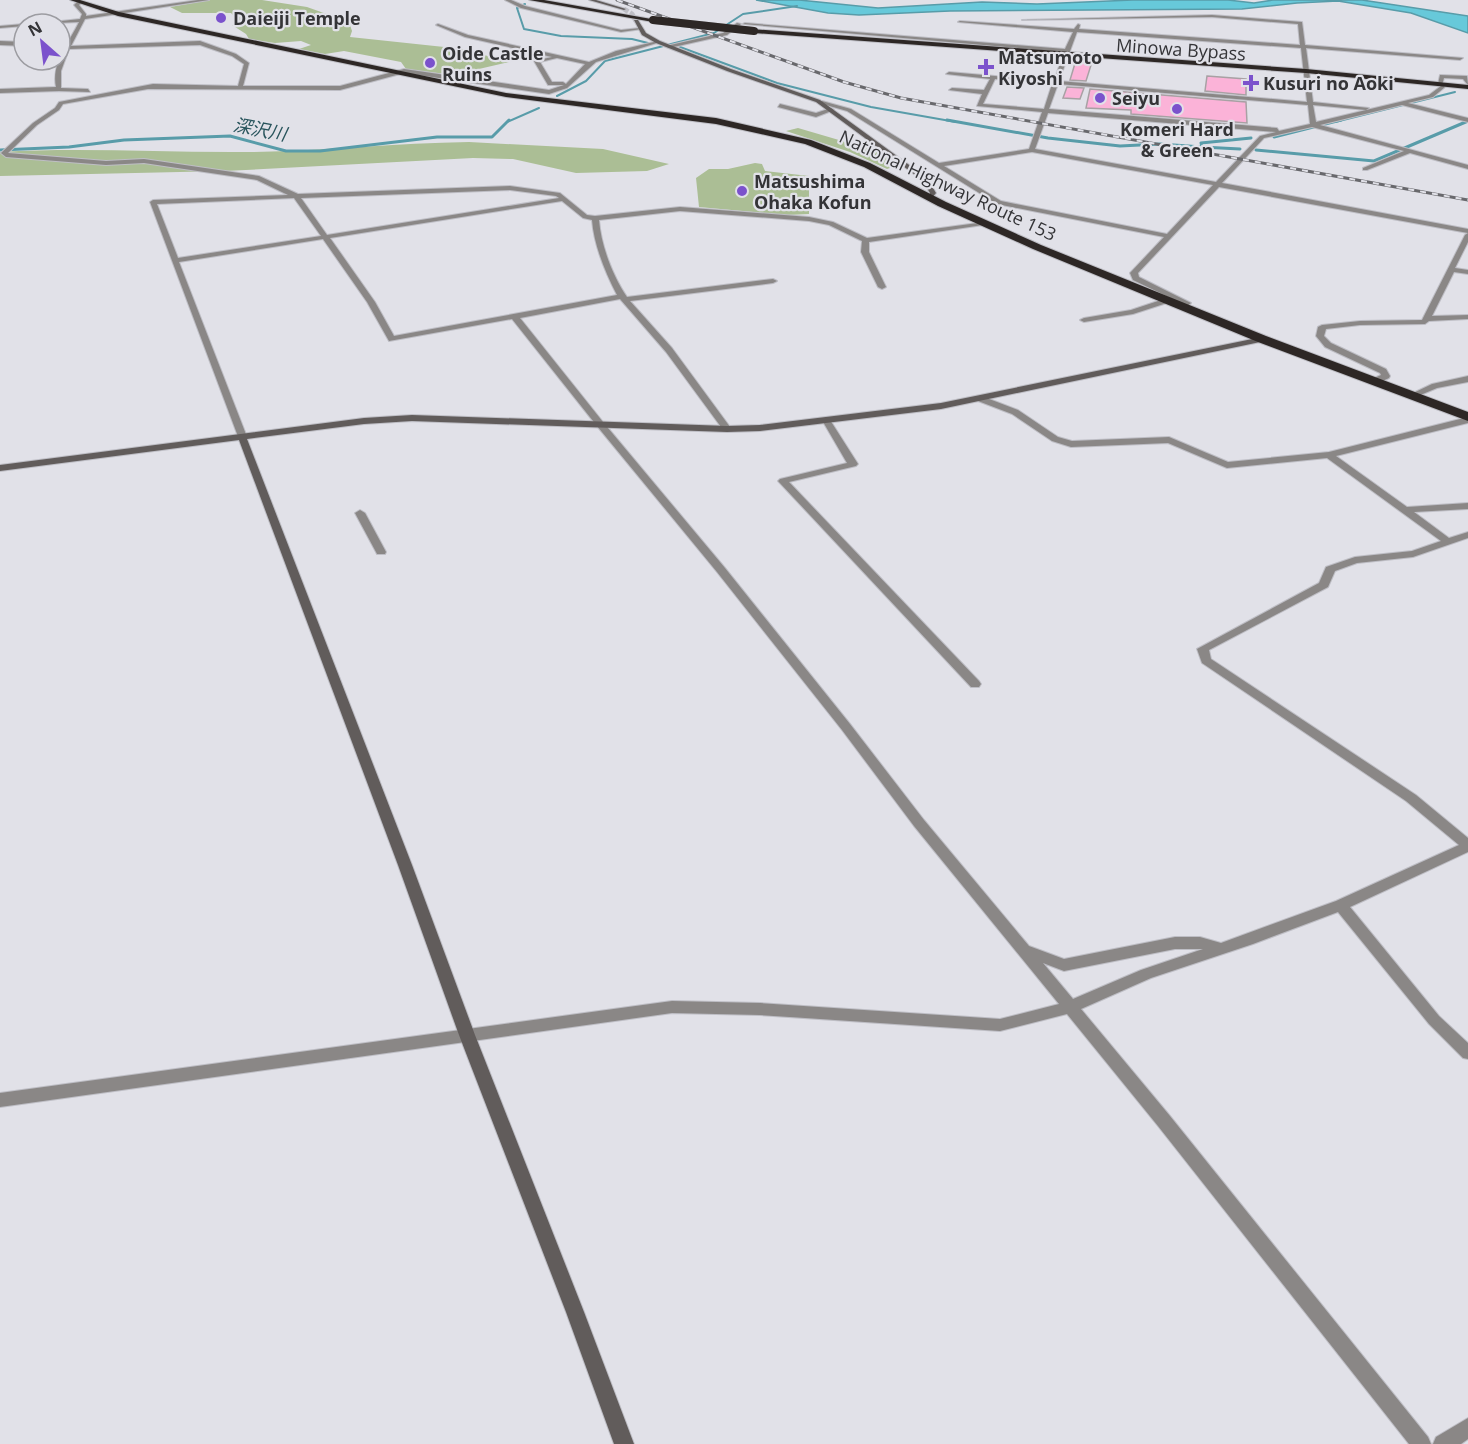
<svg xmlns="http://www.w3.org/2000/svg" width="1468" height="1444" viewBox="0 0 1468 1444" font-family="'Open Sans','Noto Sans JP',sans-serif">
<rect width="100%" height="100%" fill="#e1e1e8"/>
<path fill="#abbe95" d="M210,0h52l45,7 42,15 3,9 -2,6 113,12 46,13 -56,13 -47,-6 -5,-7 -57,-11 -19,3 -26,-5 12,-4 -10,-4 -26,2 -26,-4 -3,-5 -14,-9 10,-1 -11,-11h-49l-12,-6z
M798,128l75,22 26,15 -12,4 -37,-17 -64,-21z
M469,142l134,7 66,15 -22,7 -71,2 -63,-14 -40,-1 -248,13 -225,5v-24c84,-5 167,1 251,0 73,-1 145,-9 218,-10z
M755,163l7,1 3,7 44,5v38l-22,1 -88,-8 -3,-29 13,-9h19z"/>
<path fill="#67c9da" stroke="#589ca9" stroke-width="1.5" d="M756,0h43l79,8 104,-6 55,2 96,-4h95l26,3 19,-3h89l106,16v17l-57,-20 -73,-12 -41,2 -55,6 -292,2 -91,4 -31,-2z"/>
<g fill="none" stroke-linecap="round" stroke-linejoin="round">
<path stroke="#589ca9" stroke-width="2" d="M525,4l-8,4 7,21 37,7 71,3 16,4
M680,47l97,36 94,24 85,15
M557,96l29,-15 19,-20 109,-28 29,-19 54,-8
M507,122l32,-14
M1335,122l120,-30"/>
<path stroke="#589ca9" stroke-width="3" d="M947,120l101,18 72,8 40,-2 42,3 -1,-4 50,-5
M1274,137l67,-17
M1202,147l38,2
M0,150l69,-3 55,-7 106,-4 56,15h34l117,-14h55l17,-17
M1256,150l118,11 94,-40"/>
</g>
<path fill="#fbb3d8" stroke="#a8a1a4" stroke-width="1.5" d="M1076,60l16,2 -6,19 -16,-1z
M1207,76l39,3v16l-41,-4z
M1067,87l17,1 -4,11 -17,-1z
M1090,89l156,13 1,21 -116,-9v-4l-45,-2z"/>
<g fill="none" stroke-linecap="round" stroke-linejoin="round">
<path stroke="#bebec5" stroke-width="5" stroke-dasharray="5 2" stroke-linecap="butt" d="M624,9l8,5 4,7"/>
<defs>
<path id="street" d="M198,0h11l-124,19 -14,27 129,-5 36,13 13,9 -6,23h97l64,-17 145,21 15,-5h-16l-14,-24 18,-4 -87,-20 -29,-12 2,-1 30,11 121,27 27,-11 42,-10 2,1 -64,20 -29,26 -18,6 -145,-21 -64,17 -192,-1 -85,15 -4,6 -22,15 -29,28 98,8 38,-2 115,17 39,18 212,-8 50,7 27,22 8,1 85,-9 129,10 24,5 34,16 118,-16 1,1 -3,2 -114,17v10l17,35 -4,2 -4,-2 -17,-35 1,-11 -33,-16 -20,-4 -129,-10 -81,9c2,25 13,55 28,77l146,-18 4,2 -4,2 -143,18 42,47 58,79v4h-6l-58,-79 -46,-53 -100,19 83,104 122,146 125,156 74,96 105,126 35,13 111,-22h25l21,6 115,-42 123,-56 -53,-44 -204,-138 -5,-14 122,-66 7,-16 29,-10 57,-6 29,-10 -114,-83 -100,10 -59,-25 -97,4 -19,-6 -40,-27 -34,-13v-4h6l34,13 40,27 14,4 97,-4 59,25 101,-10 139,-35v6l-132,33 71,51 61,-4v6l-54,3 35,26 19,-6v6l-55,19 -56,6 -22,8 -7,16 -119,63 2,9 205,136 52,43v14l-118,55 89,109 29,27v16l-5,-1 -34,-34 -91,-112 -85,32 -102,34 -70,31 89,107 258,321 3,7h-22l-251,-318 -91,-112 -67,17 -240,-16 -88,-2 -672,94v-14l672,-92 88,2 240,16 59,-15 -145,-178 -72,-96 -125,-158 -120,-146 -85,-107 -123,22 -22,-39 -44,-63 -144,23 68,175 -5,3 -3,-1 -89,-237 3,-2 135,-5 -31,-15 -113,-17 -38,2 -100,-8 -5,-4 32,-30 22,-15 4,-6 94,-18 85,2 6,-22 -12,-8 -32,-11 -131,4 -8,22v17l27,1 2,3 -31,-1 -59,2v-4l56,-2c-5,-24 13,-44 23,-65l-46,2 47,-5 2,-5 -8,-9 3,-3 4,1 -2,2 7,9v2zM557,58l28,6 -19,20 -3,-2h-11l-12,-20zM510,190l46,6 3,2 -232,37 -26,-37zM294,198l27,38 -143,22 -21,-54zM562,201l21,17 9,2c2,25 13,52 25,75l-223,41 -19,-34 -45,-64zM1175,949h28l-62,21 -68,29 -30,-36 21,8z
M505,0h6l14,6 96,24 19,-2 2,1 -21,3 -100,-24z
M1212,15l90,7 3,23 158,13 -3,2 -154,-12 7,54 56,6 -3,2 -53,-5 3,17 113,-27 12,-9 -3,-2 2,-9 27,1 1,9 -5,-6 -19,-1 -2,7 3,2 -12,10 -25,6 60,15v4l-66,-17 -82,20 148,40v4l-58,-16 -43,17h-4v-2l41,-17 -92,-24 -48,11 -42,45 246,46v13l-13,26 13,2v4l-14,-2 -22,44 36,-1v4l-39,2 -4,3 -65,1 -34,4 -2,7 7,7 55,26 4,7 -1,2 -13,6h-6v-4l11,-5 -1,-2 -55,-26 -9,-11 2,-9 4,-2 38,-4 62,-1 43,-85 3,-2 -249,-46 -81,86 1,4 52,26 -6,5h-6l-1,-2 3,-3 -48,-23 -3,-7 34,-36 -167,-33 -150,-93 -28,-8 3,-2 29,8 88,54 90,-14 13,-37 -65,-6 5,-12 -33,-4 3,-2 32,2 6,-11 -44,-5 3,-2 105,9 10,-29 -321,-28 2,-1 320,26 8,-17 -115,-10 2,-1 114,8 4,-5 2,1 -1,4 221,16 -2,-21 -86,-7 -190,3zM1077,32l224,16 6,54 -248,-21zM995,79l57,5 -8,25 -61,-5zM1058,84l250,21 2,19 -31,7 -2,-3 -228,-19zM1048,113l228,19 -16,4 -44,46 -181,-33zM1032,152l181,33 -46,49 -166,-33 -57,-35z
M737,23l4,1 -14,11 -58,13 -3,-2 57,-13z
M24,24v2l-24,2v-2l24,-2h2z
M0,41l24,1v4l-24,-1z
M780,104l36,9 15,-5 3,2 -18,7 -38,-10z
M1167,298h3v4l-37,12 -49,8 -4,-2 4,-2 47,-8z
M1468,376v6l-31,6 -26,11 -4,-3 25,-12z
M826,417l4,3 28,44 -2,2 -67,16 190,199 2,3 -2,3h-8l-193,-206 2,-2 67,-16 -25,-43z
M360,510l5,3 21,39 -1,2h-8l-1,-2 -21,-39z
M1468,1418v21l-7,5h-28l3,-7z"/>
<path id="secondary" d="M589,0h7l30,9 -2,1z
M634,20h4l8,13 14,8 71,28 89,31 107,78 9,15 -5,6h-4l3,-6 -8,-13 -106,-78 -89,-31 -71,-28 -14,-8z
M1262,337l4,2 -1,2 -324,68 -181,22 -33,1 -315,-11 -48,3 -117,15 165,426 63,170 109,277 50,132h-20l-48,-132 -107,-277 -61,-170 -159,-425 -239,31v-6l364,-47 48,-3 315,11 33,-1 181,-22z"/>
<path id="highway" d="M70,0h10l39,12 387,81 210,25 95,22 59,23 76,39 95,43 225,91 202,76v9l-210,-79 -225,-93 -95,-43 -74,-39 -59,-23 -89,-20 -210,-27 -388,-81z
M529,0h15l113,20 -4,2z
M751,29l555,40 162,16v4l-162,-16 -552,-40z"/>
</defs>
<use href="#street" stroke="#bebec5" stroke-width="2"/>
<use href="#secondary" stroke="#bebec5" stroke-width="2"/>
<use href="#highway" stroke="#bebec5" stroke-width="2"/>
<use href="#street" fill="#8a8786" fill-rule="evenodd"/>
<use href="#secondary" fill="#615c5b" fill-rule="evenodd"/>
<use href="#highway" fill="#2d2725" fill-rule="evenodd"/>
<defs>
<path id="rail" d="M617,0l227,82 57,16 567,102"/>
</defs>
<use href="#rail" stroke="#68686c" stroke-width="3"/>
<use href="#rail" stroke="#e1e1e8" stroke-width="2" stroke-dasharray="6" stroke-linecap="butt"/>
<defs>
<path id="highway-bridge" d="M653,20l101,11"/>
</defs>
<use href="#highway-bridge" stroke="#bebec5" stroke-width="8" stroke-linecap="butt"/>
<use href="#highway-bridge" stroke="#2d2725" stroke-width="8"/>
</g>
<g fill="#7b52cc" stroke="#e1e1e8" stroke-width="2">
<circle cx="221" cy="18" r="6"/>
<circle cx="430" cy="63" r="6"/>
<path d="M983 58h6v6h6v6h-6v6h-6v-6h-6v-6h6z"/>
<path d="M1248 74h6v6h6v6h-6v6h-6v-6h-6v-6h6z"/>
<circle cx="1100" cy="98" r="6"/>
<circle cx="1177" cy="109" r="6"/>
<circle cx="742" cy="191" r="6"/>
</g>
<g text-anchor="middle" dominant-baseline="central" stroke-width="4.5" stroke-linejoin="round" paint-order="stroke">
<g font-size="18" font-weight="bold" fill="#343437" stroke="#e1e1e8" text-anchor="start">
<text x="233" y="18">Daieiji Temple</text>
<text x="442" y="53">Oide Castle<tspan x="442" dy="21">Ruins</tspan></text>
<text x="998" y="57">Matsumoto<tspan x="998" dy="21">Kiyoshi</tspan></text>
<text x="1263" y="83">Kusuri no Aoki</text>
<text x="1112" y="98">Seiyu</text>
<text x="1177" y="129" text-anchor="middle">Komeri Hard<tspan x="1177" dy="21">&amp; Green</tspan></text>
<text x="754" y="181">Matsushima<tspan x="754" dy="21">Ohaka Kofun</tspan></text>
</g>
<g font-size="18" fill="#343437" stroke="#e1e1e8">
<text transform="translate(1181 49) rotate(4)">Minowa Bypass</text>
<text transform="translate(948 185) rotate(25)">National Highway Route 153</text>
</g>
<g font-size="18" font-style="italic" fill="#28545c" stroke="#e1e1e8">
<text transform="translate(260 129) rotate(11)">深沢川</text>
</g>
</g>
<g transform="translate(42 42) rotate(332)"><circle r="28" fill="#e1e1e8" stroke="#9c9ca1" stroke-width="1.5"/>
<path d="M0-4.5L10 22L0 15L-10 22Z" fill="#7b52cc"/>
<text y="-9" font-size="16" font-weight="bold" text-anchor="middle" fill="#343437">N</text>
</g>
</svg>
